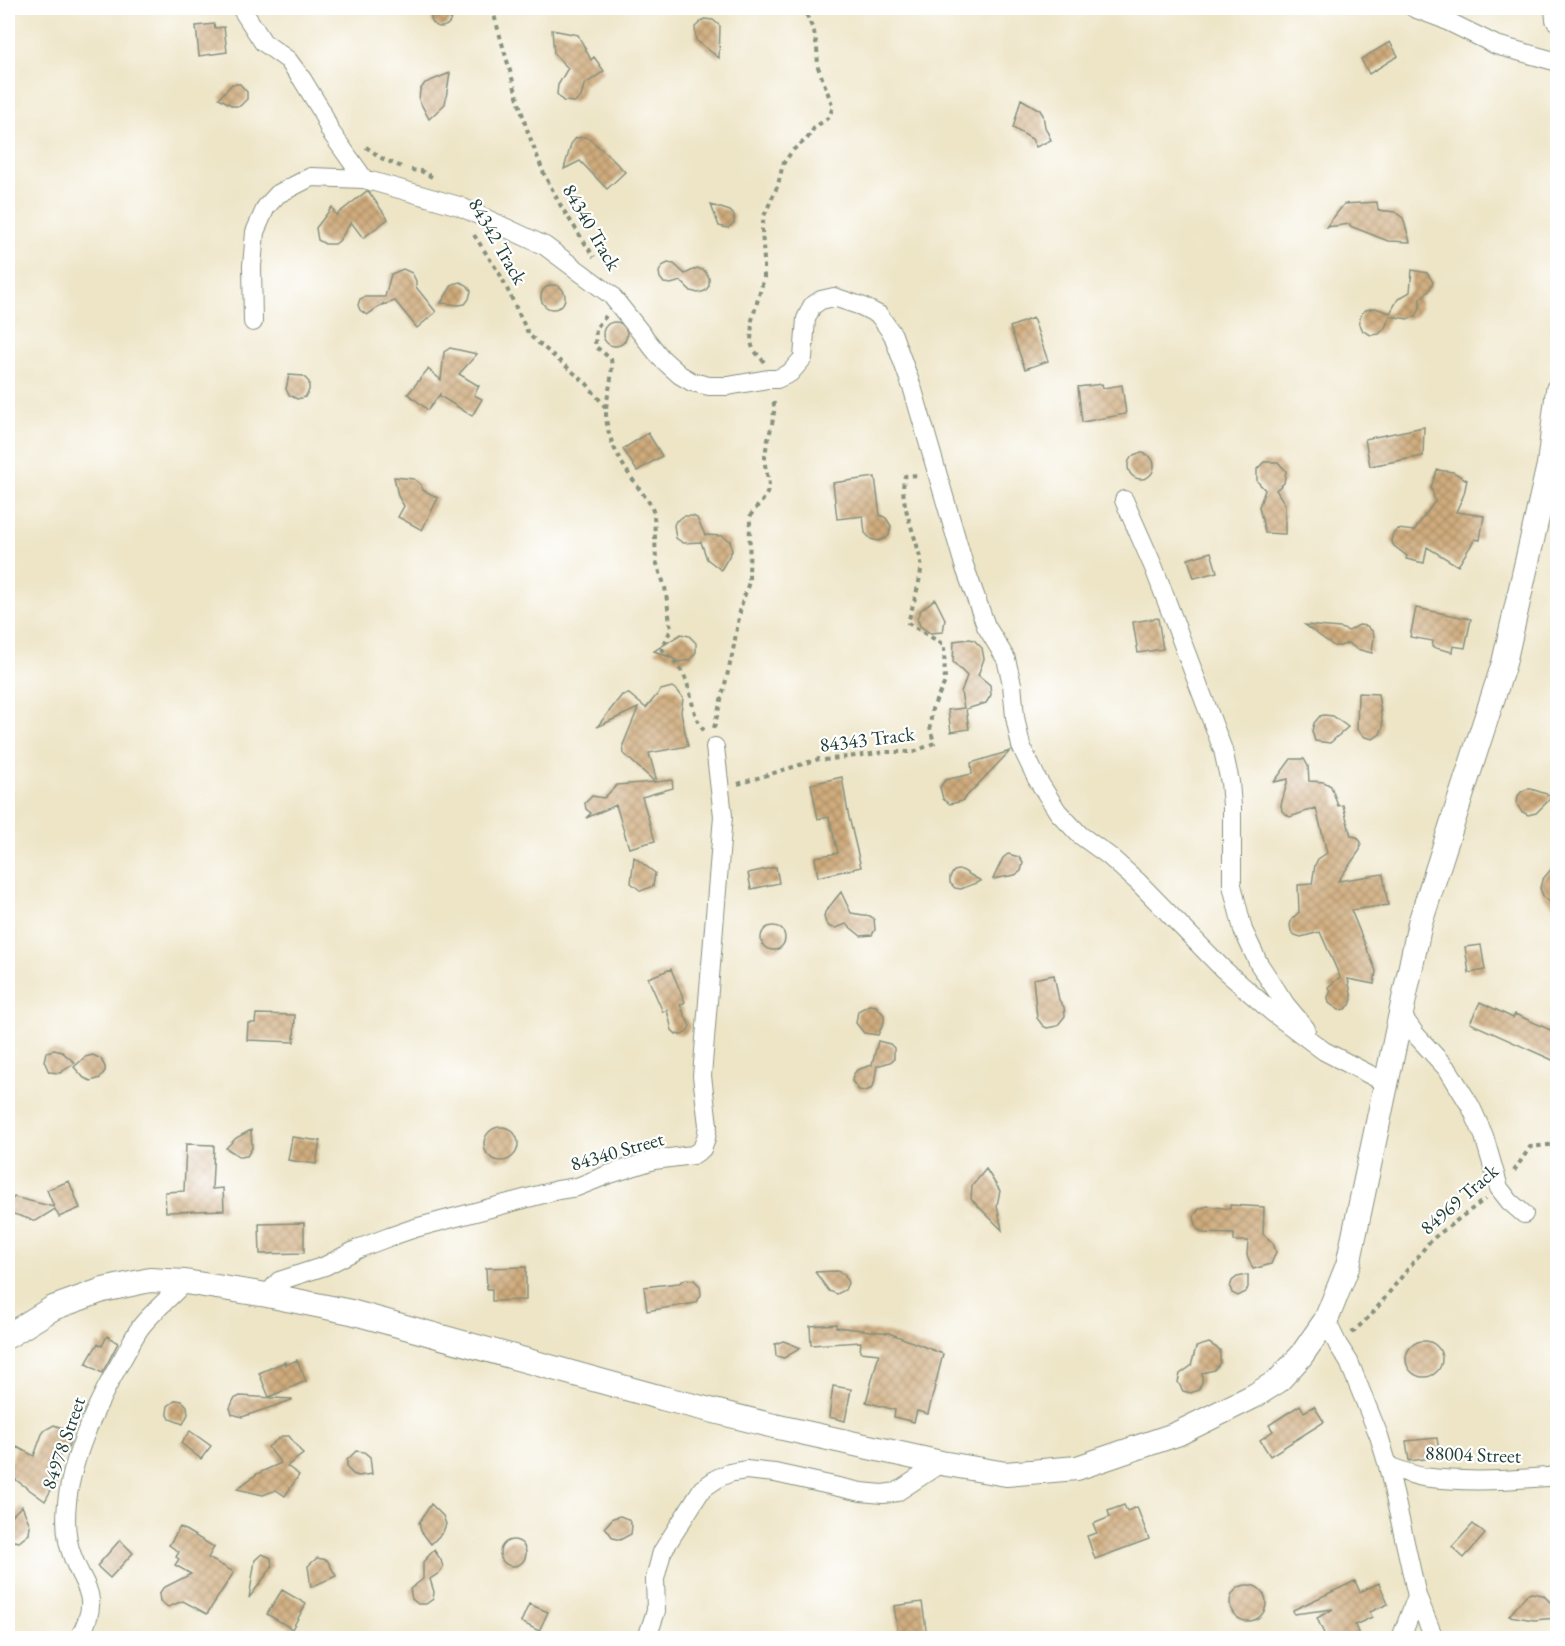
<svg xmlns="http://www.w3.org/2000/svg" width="1565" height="1646" viewBox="0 0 1565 1646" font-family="'EB Garamond',serif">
<defs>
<pattern id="building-cross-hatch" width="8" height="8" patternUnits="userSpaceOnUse" patternTransform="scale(1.5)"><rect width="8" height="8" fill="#d0ac7d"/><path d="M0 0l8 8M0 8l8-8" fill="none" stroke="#a88d67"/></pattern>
</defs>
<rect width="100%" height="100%" fill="#fff"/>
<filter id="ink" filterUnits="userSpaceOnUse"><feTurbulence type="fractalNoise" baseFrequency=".0167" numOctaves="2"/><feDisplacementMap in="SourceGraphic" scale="12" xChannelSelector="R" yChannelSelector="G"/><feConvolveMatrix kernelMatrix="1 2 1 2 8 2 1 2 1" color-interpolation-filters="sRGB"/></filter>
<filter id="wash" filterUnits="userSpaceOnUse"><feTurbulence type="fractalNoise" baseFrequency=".008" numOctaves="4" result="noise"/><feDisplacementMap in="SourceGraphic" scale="24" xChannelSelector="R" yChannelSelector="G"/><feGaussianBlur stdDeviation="1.35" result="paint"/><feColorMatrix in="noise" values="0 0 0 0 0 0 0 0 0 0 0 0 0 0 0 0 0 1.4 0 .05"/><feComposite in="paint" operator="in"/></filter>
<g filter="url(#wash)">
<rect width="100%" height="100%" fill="#eee5c7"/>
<g id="blocks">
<path fill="url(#building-cross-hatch)" d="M431 17a10 10 0 1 1 20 0a10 10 0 1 1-20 0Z
M704,19l9,1 7,6 -1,32 -23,-18 -1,-13z
M214,24l1,4 9,-1 3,25 -28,4 -3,-30z
M552,30l26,5 13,25 3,-3 10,14 -20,14 -3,12 -6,5 -12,-1 -6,-7 1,-9 10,-17 -14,-14z
M1390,42l8,14 -29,18 -8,-15z
M450,73l-5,31 -16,15 -10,-19 1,-10 5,-7z
M232,84h8l7,8v7l-7,7h-7l-14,-8z
M1021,99l19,11 3,5 2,12 6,13 -15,7 -4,-8 -19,-11z
M584,137l4,1 18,15 19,19 -18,17 -27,-28 -16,8 7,-25 5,-6z
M367,191l2,1 19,27 -25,19 -12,-16 -12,19 -4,3h-10l-7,-4 -2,-12 16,-21 4,8z
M1377,202l1,8 17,2 8,6 7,24 -22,-1 -38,-15v-2l-24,3 18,-23z
M711,205l19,6 4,4v8l-6,5 -9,-2z
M668,263l6,1 11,10 12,-6 8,3 4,7v8l-4,5 -7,2 -7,-2 -10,-10 -10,3 -7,-1 -4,-5 -1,-6 3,-6z
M403,269l9,4 4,8v6l20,25 -19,16 -22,-27 -12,4 1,-2 -17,12 -7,-5 -2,-5 2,-6 5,-2h20l6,-23z
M1412,270l15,3 6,9 -4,9 -9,7v11l-4,7 -8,3 -18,-3 -5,12 -6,6 -8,1 -8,-4 -4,-9 3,-9 4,-3 9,-2 15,5 8,-14 12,-7z
M460,282l7,3 4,6 -2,8 -4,5 -6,1 -18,-2 12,-19z
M541 297a12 12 0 1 1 24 0a12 12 0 1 1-24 0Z
M1033,318l15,43 -23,8 -15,-42z
M603 334a12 12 0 1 1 24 0a12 12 0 1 1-24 0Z
M450,348l27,6 -18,20 20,12 -5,9 8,4 -10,17 -32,-20v-2l-12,16 -20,-16 20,-25 13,11 3,-28z
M289,375l14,1 6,6v8l-4,7 -8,2 -8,-4 -3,-6z
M1102,384l1,4 19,-3 4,29 -44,8 -4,-35z
M1424,427l-1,29 -53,10 -5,-27z
M648,433l14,23 -25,15 -14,-22z
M1128 466a13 13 0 1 1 26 0a13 13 0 1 1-26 0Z
M1264,462h14l8,9 -2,12 -8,7 9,14v30l-20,-1 -6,-26 6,-17 -8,-9v-12z
M1437,470l16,2 14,8 -3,14 -8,18 28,4 -4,24 -5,-1 -17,27 -31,-19 -3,16 -18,-4 1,-3 -13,-10 -3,-5 2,-7 5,-5 16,2 21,-30 -4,-14z
M394,477l20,2 7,6 2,5 15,8 -16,32 -24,-13 6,-11 -6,-10z
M875,477l5,38 6,3 5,8 -2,9 -3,3 -8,3 -7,-2 -6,-6 -2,-17 -26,3 -4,-36z
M684,516h9l4,2 8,17 17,1 8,5 2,10 -11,19 -14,-11 -6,-17 -18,1 -7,-5 -2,-13 2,-4z
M1211,552l6,20 -23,6 -6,-19z
M935,599l10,20 -2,13 -13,1 -10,-7 -3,-8 4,-8z
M1416,608l55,11 -6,29 -12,-2 -1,6 -20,-5 1,-6 -23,-4z
M1158,618l5,31 -25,4 -5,-31z
M1305,625l35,3 9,3 10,-6 8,1 6,6 1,4 -2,17 -15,-4 -9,-6 -8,3h-6z
M681,634l8,2 7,7v9l-6,8 -12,2 -6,-4 -18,-7z
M969,639l5,1 8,8 2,11 -6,16 12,10 1,10 -5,8 -20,6 3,20 -18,3 -3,-22 16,-2 -3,-16 6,-16 -14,-14 1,-21z
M672,687l6,4 5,7 -2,14 7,34 -39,7 8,29 15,-2 1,8 -31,9 13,44 -26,7 -13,-43 -30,13 5,-5 -5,-4 -1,-6 7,-7 12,2 13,-13 38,-3 -31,-28 -1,-9 15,-37 -41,19 25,-32 7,-1 17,14 15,-18z
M1358,693l20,1 5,33 -3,7 -7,5 -8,-2 -8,-7z
M1324,715l9,1 15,11 -18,16 -15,-2 -3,-10 2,-8 6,-7z
M1010,751l-48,50 -12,3 -7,-5 -3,-12 5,-7 27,-6 -1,-11z
M1291,759h13l4,7 1,15 15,1 7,4 7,20 5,-1 8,31 6,1 4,5 -1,8 -22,31 45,-7 5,31 -37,5 25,61 -2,13 -26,-5 4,20 -2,6 -5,4 -6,1 -10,-7 -1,-6 3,-6 -3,-4 12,-10 -20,-45 -19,5 -6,-2 -4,-4 -1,-6 2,-6 7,-7 -1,-27 14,-1 3,-19 3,-6 9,-6 -11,-45 -26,9 -8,-6 -1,-6 7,-26 -14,3z
M842,777l6,36 13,54 -43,10 -3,-20 23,-4 -9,-36 -11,2 -7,-35z
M1527,789h4l22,7 -17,17 -8,2 -7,-4 -4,-7 1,-8 3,-4z
M1008,854l11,3 4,6 -2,8 -6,4 -22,4 10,-21z
M634,857l21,16 -2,13 -12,5 -10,-8z
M1557,862v46l-14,-12 -3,-8 2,-8z
M776,867l3,16 -28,6 -3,-16z
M959,870h3l19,11 -20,8 -6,-1 -5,-5v-6l4,-6z
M841,892l10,21 19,3 4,3 1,11 -3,5 -11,1 -15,-12 -10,4 -6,-1 -4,-4 -2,-6 1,-5z
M761 938a12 12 0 1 1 24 0a12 12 0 1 1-24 0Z
M1481,945l4,25 -16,3 -4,-26z
M671,969l14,33 -5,3 10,21 -3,6 -5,3 -6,-1 -4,-4 -5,-20 -4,2 -15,-34z
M1054,975l5,25 5,7 1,9 -8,10 -10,2 -4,-2 -6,-8 -4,-39z
M1480,1002l33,16 2,-4 42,19v29l-87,-39z
M869,1005l7,1 8,9v7l-6,13 -14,-2 -8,-10 2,-12z
M256,1014l39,1 -1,27 -47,-2 1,-17h7z
M878,1041l12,3 4,4v11l-4,3 -13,4 -3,18 -3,5 -6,2 -6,-1 -7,-9 1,-6 4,-5 15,-5z
M54,1050l8,2 13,11 -15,10 -11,-1 -5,-11 2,-9z
M93,1055l8,4 4,8v4l-5,7 -9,3 -7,-3 -10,-11 11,-10z
M484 1144a17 17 0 1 1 34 0a17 17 0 1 1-34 0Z
M251,1130l1,18 -5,8 -7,1 -14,-9 10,-10z
M292,1137l28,4 -4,23 -28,-4z
M186,1144l28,1 -2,44 11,-1 1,22 -58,2 -1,-20 19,-1z
M986,1169l14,22 -3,14 5,25 -31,-31 1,-13z
M69,1181l11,27 -21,9 -4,-8 -19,12 -26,-8 -2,-9 6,-7 40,10 -7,-17z
M1230,1205l34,2 -1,27 10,9 3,9 -5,12 -18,5 -6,-14 1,-14h-14v-7l-30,-1 -7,-4 -3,-13 5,-7 9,-3 22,3z
M304,1223v30l-44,1 -1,-30z
M526,1267v33l-34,1v-12h-5l-1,-21z
M837,1271l7,3 4,9 -3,7 -8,4 -8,-3 -14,-19z
M1248,1275v12l-2,5 -8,4 -6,-3 -2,-6 2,-6 5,-4z
M686,1279l8,1 6,6 1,9 -5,8 -49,8 -3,-24 35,-4z
M836,1324v3l53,6 54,21 -15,60 -11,-3 -3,11 -20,-5 1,-7 -29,-8 13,-48 -19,-2 1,-10 -50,3 -1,-19z
M107,1336l11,7 -16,30 -16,-9 12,-21 4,3z
M1406 1359a18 18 0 1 1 36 0a18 18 0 1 1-36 0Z
M783,1341l3,1 15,6 -17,10 -8,-2 -1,-12z
M1209,1343l11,7v13l-6,7 -12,3v10l-4,7 -7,3 -8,-2 -5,-9 2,-8 11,-8 5,-19z
M297,1360l9,21 -37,16 -10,-24 26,-11 1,3z
M833,1386l18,3 -6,32 -16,-4z
M240,1396l52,3v1l-50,17 -10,-3 -2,-6 4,-9z
M176,1400l6,1 5,5 1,8 -5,10 -13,-5 -3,-6 1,-7z
M1300,1405l4,7 10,-6 10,16 -54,34 -10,-16 13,-9 -4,-6z
M54,1425l10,4 4,3 2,10 -4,10 -11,7 3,18 -13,24 -37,-27v-8l9,-19 17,9 8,-22 3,-4z
M190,1431l21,15 -10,13 -20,-16z
M282,1436h7l14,18 -16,12 12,9 -14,21 -9,-6 -13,5 -26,-6 20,-15 24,-11 -13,-16z
M1437,1438l3,19 -31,4 -3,-20z
M356,1451l8,1 6,5 2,17 -14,2 -5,-2 -6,-6v-8z
M431,1504l12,12 3,8 -3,8 -12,12 -10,-13 -2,-8z
M1124,1505l3,6 10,-4 12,32 -54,20 -8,-23 10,-3 -4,-9 17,-7 -2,-6z
M22,1506l8,19 -1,9 -10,8 -11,-2v-21z
M620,1516l8,3 4,7 -1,8 -11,6 -7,-2 -8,-11 8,-9z
M1473,1524l12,10 -21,24 -12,-11z
M180,1527l34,20 -6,11 26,14 -27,42 -24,-13 -15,6 -8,-6 -1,-7 4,-6 28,-14 -16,-9 4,-6 -3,-2 3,-5 -10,-7z
M500 1553a13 13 0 1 1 26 0a13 13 0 1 1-26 0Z
M120,1540l13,13 -23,25 -13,-12z
M434,1550l7,10 2,7 -4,6 -9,6 4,13 -1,7 -7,5h-8l-6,-5 -2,-10 13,-10v-17z
M262,1554l9,4 1,9 -23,31 6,-38z
M317,1558l10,2 9,16 -25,11 -3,-21z
M1355,1581l5,11 19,-9 9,21 -18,8 2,5 -17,8 5,13h-34l-9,-20 16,-9 -39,5 -1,-4z
M1230 1603a18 18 0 1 1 36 0a18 18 0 1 1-36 0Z
M282,1590l24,14 -14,25 -25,-15z
M1531,1593l12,2 14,14v9l-23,2 -25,-4 17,-21z
M922,1602l5,34 -28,2 -5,-32z
M529,1604l19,8 -9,19 -18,-9z"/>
</g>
</g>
<g filter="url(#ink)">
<use href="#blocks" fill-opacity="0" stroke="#86917e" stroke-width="1.5"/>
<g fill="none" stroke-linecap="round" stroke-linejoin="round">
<defs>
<path id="minor" d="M241,8l22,34 25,18 14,19 19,31 9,21 34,48
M1414,8l27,10 55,27 62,17
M253,322l-1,-56 3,-34 11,-25 12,-13 33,-17 53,2 95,27 86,40 66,49 50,63 19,17 12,7 17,4h19l40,-7h9l13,-6 13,-15 3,-39 6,-13 9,-6 13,-3 27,9 18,9 14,20 20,55 51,175 22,61 20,33 6,25 3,33 6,29 16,33 21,33 22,23 29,21 29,26 85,87 49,43 52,39 62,32
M1124,500l30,68 69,182 7,32 2,24v79l11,45 16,34 27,41 20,24
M1401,1014l14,20 34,37 22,36 13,29 15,52 11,14 14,12
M267,1295l12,-14 46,-15 35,-18 29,-11 26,-9 143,-38 19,-3 30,-12 47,-15 39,-5 9,-6 4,-11 2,-13 -6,-49 21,-260 -8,-69
M1326,1320l12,25 11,17 30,74 9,30 29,130 17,42
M1388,1466c11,4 24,9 35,11 45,6 90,3 135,-1
M79,1638c27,-49 -2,-52 -11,-97 -11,-59 27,-135 56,-185 6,-10 11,-23 19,-32 12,-14 28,-28 42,-42
M647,1638l9,-27 -1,-32 7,-27 40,-63 16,-11 11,-5 17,-3 29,3 86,19 22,2 14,-2 44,-29
M1401,1638l16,-42"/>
<path id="tertiary" d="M1557,8l1,11
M8,1336l45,-28 50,-18 47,-10 35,2 82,13 84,17 311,86 112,28 167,37 65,11 71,-6 100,-34 77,-38 24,-15 23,-25 25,-36 22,-55 72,-342 84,-260 45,-198 9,-75"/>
</defs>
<use href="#minor" stroke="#86917e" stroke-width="20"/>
<use href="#tertiary" stroke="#86917e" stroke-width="26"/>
<path stroke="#86917e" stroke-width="4" stroke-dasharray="4.5 4.5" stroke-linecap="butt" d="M492,8l34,119 18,47 18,34 32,49
M366,147l17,12 21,9
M411,170l10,1 11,6
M474,235l27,41 28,59 58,49 19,24
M606,316l-10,12 -1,18 16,13c3,18 -4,33 -5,51 -1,36 25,67 45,95l3,9 2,47 9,26 6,42 -9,20c9,10 21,20 25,34 7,20 4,30 18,49
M764,362l-11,-13 -2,-7 1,-22 12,-42v-18l-2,-30 2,-14 14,-31 5,-21 10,-14 14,-11 7,-11 15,-11 4,-10 -15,-40 -1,-20 -3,-15 -10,-24
M714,728l18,-72 9,-50 8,-24 1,-65c4,-10 15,-15 18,-27 3,-9 -3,-18 -3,-27 -1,-23 13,-43 8,-65
M738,784l81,-25 5,1 62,-8h28l20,-9 -4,-16 2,-18 13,-27 -1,-37 -36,-22c3,-13 15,-48 13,-60 -3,-25 -24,-62 -16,-87l13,-1
M1514,1171l16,-24 28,-3
M1352,1333l20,-19 59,-74 54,-41"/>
<use href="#minor" stroke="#fff" stroke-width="18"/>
<use href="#tertiary" stroke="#fff" stroke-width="24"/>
</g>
</g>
<g text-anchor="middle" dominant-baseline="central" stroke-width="4.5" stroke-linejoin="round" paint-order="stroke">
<g font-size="20" fill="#1f3d34" stroke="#fff">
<text transform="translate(592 227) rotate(60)">84340 Track</text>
<text transform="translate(498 241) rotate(60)">84342 Track</text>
<text transform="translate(867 739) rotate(-7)">84343 Track</text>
<text transform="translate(617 1151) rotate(-16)">84340 Street</text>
<text transform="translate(1459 1199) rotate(-41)">84969 Track</text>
<text transform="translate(63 1443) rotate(-71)">84978 Street</text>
<text transform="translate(1473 1454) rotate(2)">88004 Street</text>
</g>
</g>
<rect width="1565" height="1646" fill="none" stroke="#fff" stroke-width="30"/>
</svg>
